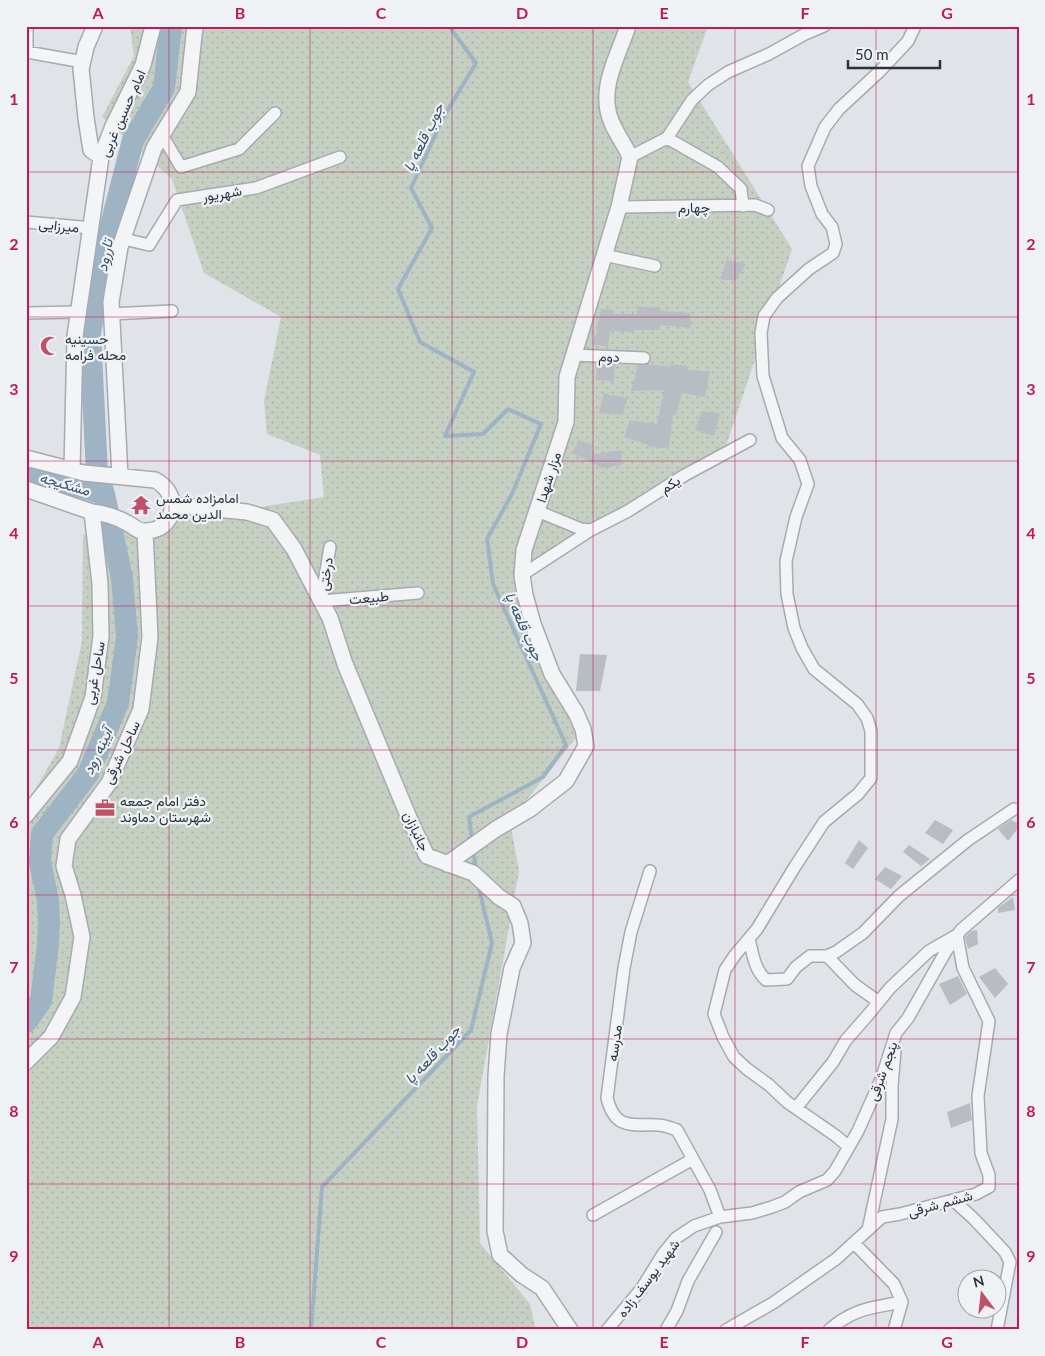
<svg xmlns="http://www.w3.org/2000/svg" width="1045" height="1356" viewBox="0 0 1045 1356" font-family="Lato,Vazirmatn,sans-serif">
<defs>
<pattern id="park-dots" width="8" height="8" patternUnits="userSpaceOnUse" patternTransform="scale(1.25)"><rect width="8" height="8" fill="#c6d0c2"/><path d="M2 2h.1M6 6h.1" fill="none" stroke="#aab3a8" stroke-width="1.8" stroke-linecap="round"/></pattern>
</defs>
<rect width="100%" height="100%" fill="#e0e3e7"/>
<path fill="url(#park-dots)" d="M130,26h578l-20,56 104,167 -69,206 -200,120 60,154 -73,92 9,50 -42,235 3,137 50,61 6,26h-510v-524l33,-58 23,-107 1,-106 241,-38 -4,-42 -53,-21 -3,-33 17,-84 -77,-44 -32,-94 -70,-62 32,-61z"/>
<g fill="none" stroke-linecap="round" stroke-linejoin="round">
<path stroke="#9eb3c4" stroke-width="4" d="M449,26l27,37 -33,55 -32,70 21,40 -34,61 22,53 54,30 -29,64 38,-2 25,-25 33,15 -29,70 -25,45 6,45 73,161 -23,32 -74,40 3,23
M473,849l3,21
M311,1330l11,-143 149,-157 21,-87 -14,-59"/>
<path stroke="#9eb3c4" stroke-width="22" d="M26,472l78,22
M26,1022l15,-21 7,-57 1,-22 -1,-21 -8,-39 2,-28 46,-60 30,-71 9,-66 -5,-59 -18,-84 -7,-21 -7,-140 16,-89 27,-104 31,-52 7,-62"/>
</g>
<path fill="#b7bdc3" d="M727,260l19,4 -11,17 -15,-2z
M638,307l23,1 -1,3 30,2 1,15 -31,-3v5h-27v2l-23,-1 -2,15 -15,-1 1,-10 2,1 5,-27 13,1 -1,4h24z
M615,364l-1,17 -18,-1 1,-15z
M648,364l22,3v-3l18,2 -1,4 23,1 -5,26 -23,-4 -6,22h-3l-4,33 -20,-1v-2l-25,-8 6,-17 27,4 7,-34 -33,1 7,-26z
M604,394l24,4 -6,17 -23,-2z
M702,411l18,3 -6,22 -19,-6z
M578,440l15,5 -3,10 31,-5 1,15 -20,3 -29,-15z
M580,654l27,1 -7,36h-24z
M935,820l18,10 -10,14 -18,-11z
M1011,820l8,4v3l-11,14 -10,-12z
M859,840l9,8 -15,21 -8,-6z
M909,845l21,14 -9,7 -18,-14z
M885,867l17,9 -11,13 -16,-10z
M1013,897l2,13 -17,3v-5z
M977,930l1,14 -10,5 -3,-12 6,-6z
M995,968l13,16 -13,14 -16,-21z
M958,976l9,18 -17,11 -11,-21z
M970,1103l2,17 -21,8 -4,-16z"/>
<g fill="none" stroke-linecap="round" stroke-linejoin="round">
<defs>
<path id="minor" d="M27,26v26l56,10
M162,135l19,32 58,-18 36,-36
M667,138l51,29 23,22 2,17
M630,157l37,-19 25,-38 16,-15 20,-13 41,-18 36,-20 19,-8
M619,207l136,-2 13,5
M26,222l66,6
M124,239l25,6 28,-45 79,-12 84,-31
M604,255l51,11
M26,313l51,-1
M110,314l62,-3
M573,355l71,3
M537,511l44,18 10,1 37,-19 57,-36 65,-35
M330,547l-9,54 97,-8
M522,575l69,-45
M749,939c4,15 5,30 17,41l21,-1 9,-12 14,-11h17l9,-4 27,-19 36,-37 69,-56 46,-31
M827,956l28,29 24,17
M849,1147l-13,-11 -49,-34 -18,-17 -22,-16 -13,-12 -11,-20 -9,-23 11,-44 10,-15 22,-26 37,-61 30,-46 34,-28 13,-16v-47l-4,-13 -10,-14 -43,-35 -12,-21 -8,-20 -7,-34 -1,-33 10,-44 12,-33 -8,-24 -18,-22 -19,-62 -2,-43 3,-17 13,-18 32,-29 24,-16 3,-9 -4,-17 -10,-13 -11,-28 -3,-20 17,-39 14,-18 41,-38 28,-30 7,-15
M953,1200l20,18 32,34 5,10 -13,68
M593,1215l100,-56
M720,1217l32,-4 20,-6 13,-5 14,-10 28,-12 8,-9 23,-40 24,-54 14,-44 12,-15 38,-67 15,-21 58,-50
M868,1230l24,-111v-33l3,-36
M607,1330l35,-42 21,-34 13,-16 18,-12 26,-9 -10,-27 -33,-60c-6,-2 -13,-5 -19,-5 -27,-1 -43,5 -51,-27l17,-130 7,-36 19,-61
M666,1330l11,-19 11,-30 28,-49
M726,1330l47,-27 63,-44 46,-42 18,-3 76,-20 13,-7v-12l-8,-22 -3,-57 11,-75 -26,-53 -6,-33 -28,16 -39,37 -22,27 -22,25 -13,22 -37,46
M829,1330c25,-22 43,-22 73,-28l-8,-18 -40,-41
M894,1330l8,-28"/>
<path id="tertiary" d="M95,26l-9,21 -5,22 5,49 5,32 10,7
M26,458l58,15 71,7c26,13 22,50 -9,51 -8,1 -10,-3 -17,-7 -10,-6 -25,-11 -37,-12l-66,-23
M72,470l3,-134 26,-179 12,-31 30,-61 10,-39
M120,476l-9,-174 9,-55 34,-99 34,-56 7,-66
M173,505l74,7 26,8 21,29 36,69 15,46 67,161 15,31 46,17 26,24 14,9 7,17 3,20 -11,25 -13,66 -3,42 -1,155 5,24 22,20 20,13 28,42
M26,815l44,-54 23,-64 8,-61 -1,-52 -8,-72
M447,864l49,-35 34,-20 36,-28 20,-35 -3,-17 -7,-16 -24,-39 -19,-50 -8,-29 -3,-20 2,-25 42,-128 1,-45 52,-170 11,-50c-5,-12 -13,-22 -18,-34 -15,-33 6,-66 16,-97
M26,1062l25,-25 22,-40 9,-60 -9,-42 -9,-29 4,-27 41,-56 32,-74 9,-72 -5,-105"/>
</defs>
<use href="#minor" stroke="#a6aab1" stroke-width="14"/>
<use href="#tertiary" stroke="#a6aab1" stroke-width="18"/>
<use href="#minor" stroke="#f2f4f6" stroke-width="11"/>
<use href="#tertiary" stroke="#f2f4f6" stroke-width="15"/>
</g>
<path fill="none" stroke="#c2185b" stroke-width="1" stroke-opacity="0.55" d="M169,26v1304M310,26v1304M452,26v1304M593,26v1304M735,26v1304M876,26v1304M26,172h993M26,317h993M26,461h993M26,606h993M26,750h993M26,895h993M26,1039h993M26,1184h993"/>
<defs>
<symbol id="mosque-bare" viewBox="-9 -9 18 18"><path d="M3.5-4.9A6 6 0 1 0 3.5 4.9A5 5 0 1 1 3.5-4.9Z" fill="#c05169" stroke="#eff2f5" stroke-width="2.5" paint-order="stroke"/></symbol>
<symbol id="temple-bare" viewBox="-9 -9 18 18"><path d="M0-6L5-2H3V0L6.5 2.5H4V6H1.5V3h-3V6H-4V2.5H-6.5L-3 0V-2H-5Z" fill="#c05169" stroke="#eff2f5" stroke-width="2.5" paint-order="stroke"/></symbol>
<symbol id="office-bare" viewBox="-9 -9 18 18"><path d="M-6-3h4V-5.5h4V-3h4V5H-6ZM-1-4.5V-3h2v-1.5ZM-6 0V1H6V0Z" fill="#c05169" stroke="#eff2f5" stroke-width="2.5" paint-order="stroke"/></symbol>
</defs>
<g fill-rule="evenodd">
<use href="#mosque-bare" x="36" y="332" width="28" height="28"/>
<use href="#temple-bare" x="127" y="491" width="28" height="28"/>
<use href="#office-bare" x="91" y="794" width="28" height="28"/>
</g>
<g text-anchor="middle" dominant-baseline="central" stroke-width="4.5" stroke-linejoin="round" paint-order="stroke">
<g font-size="14" fill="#2a323d" stroke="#eff2f5">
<text transform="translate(122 113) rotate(-66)">امام حسین غربی</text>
<text transform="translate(222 193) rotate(-9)">شهریور</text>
<text transform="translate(694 207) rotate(-1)">چهارم</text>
<text transform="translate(59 225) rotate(6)">میرزایی</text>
<text transform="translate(609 356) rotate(2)">دوم</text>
<text transform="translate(548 477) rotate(-72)">مزار شهدا</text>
<text transform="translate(670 484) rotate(-32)">یکم</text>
<text transform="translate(325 574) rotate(-81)">درختی</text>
<text transform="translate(369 597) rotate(-5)">طبیعت</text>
<text transform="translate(94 673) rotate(-80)">ساحل غربی</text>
<text transform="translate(121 752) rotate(-65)">ساحل شرقی</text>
<text transform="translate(417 831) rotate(64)">جانبازان</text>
<text transform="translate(614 1043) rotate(-82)">مدرسه</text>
<text transform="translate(882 1071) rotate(-70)">پنجم شرقی</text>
<text transform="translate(940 1203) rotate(-15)">ششم شرقی</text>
<text transform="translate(648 1278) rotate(-53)">شهید یوسف زاده</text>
</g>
<g font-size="14" fill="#2a323d" stroke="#eff2f5" text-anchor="start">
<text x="65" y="338">حسینیه<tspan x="65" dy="16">محله فرامه</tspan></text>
<text x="156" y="497">امامزاده شمس<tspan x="156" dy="16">الدین محمد</tspan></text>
<text x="120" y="800">دفتر امام جمعه<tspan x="120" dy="16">شهرستان دماوند</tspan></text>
</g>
<g font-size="15" font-style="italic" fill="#38536c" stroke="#eff2f5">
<text transform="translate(423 137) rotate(-64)">جوب قلعه پا</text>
<text transform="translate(104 255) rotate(-79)">تاررود</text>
<text transform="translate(65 483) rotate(16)">مشکیجه</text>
<text transform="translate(525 626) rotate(66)">جوب قلعه پا</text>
<text transform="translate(97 751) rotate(-65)">آیینه رود</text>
<text transform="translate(432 1054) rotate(-47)">جوب قلعه پا</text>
</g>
</g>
<rect width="1045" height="1356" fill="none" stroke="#eff2f5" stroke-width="55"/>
<g transform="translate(982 1294) rotate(345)"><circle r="24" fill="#eff2f5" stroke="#a0a5ab"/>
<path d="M0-4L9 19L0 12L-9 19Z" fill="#c05169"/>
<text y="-8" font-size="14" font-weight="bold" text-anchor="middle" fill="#2a323d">N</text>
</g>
<path d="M848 60v8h92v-8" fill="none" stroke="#2a323d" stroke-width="2.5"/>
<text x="855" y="60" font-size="15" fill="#2a323d" stroke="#eff2f5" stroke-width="4" paint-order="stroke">50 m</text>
<rect x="28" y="28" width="990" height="1300" fill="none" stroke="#c2185b" stroke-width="2"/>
<g font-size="16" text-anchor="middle" font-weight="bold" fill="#c2185b">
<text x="98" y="19">A</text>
<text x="240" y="19">B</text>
<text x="381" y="19">C</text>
<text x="522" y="19">D</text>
<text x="664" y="19">E</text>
<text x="805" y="19">F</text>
<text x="947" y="19">G</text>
<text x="14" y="105">1</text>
<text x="1031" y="105">1</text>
<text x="14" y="250">2</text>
<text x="1031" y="250">2</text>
<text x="14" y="395">3</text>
<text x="1031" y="395">3</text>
<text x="14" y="539">4</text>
<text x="1031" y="539">4</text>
<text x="14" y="684">5</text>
<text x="1031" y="684">5</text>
<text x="14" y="828">6</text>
<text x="1031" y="828">6</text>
<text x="14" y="973">7</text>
<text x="1031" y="973">7</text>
<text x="14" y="1117">8</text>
<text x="1031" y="1117">8</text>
<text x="14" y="1262">9</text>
<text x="1031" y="1262">9</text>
<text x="98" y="1348">A</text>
<text x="240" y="1348">B</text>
<text x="381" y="1348">C</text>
<text x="522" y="1348">D</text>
<text x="664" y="1348">E</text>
<text x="805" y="1348">F</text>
<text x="947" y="1348">G</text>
</g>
</svg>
